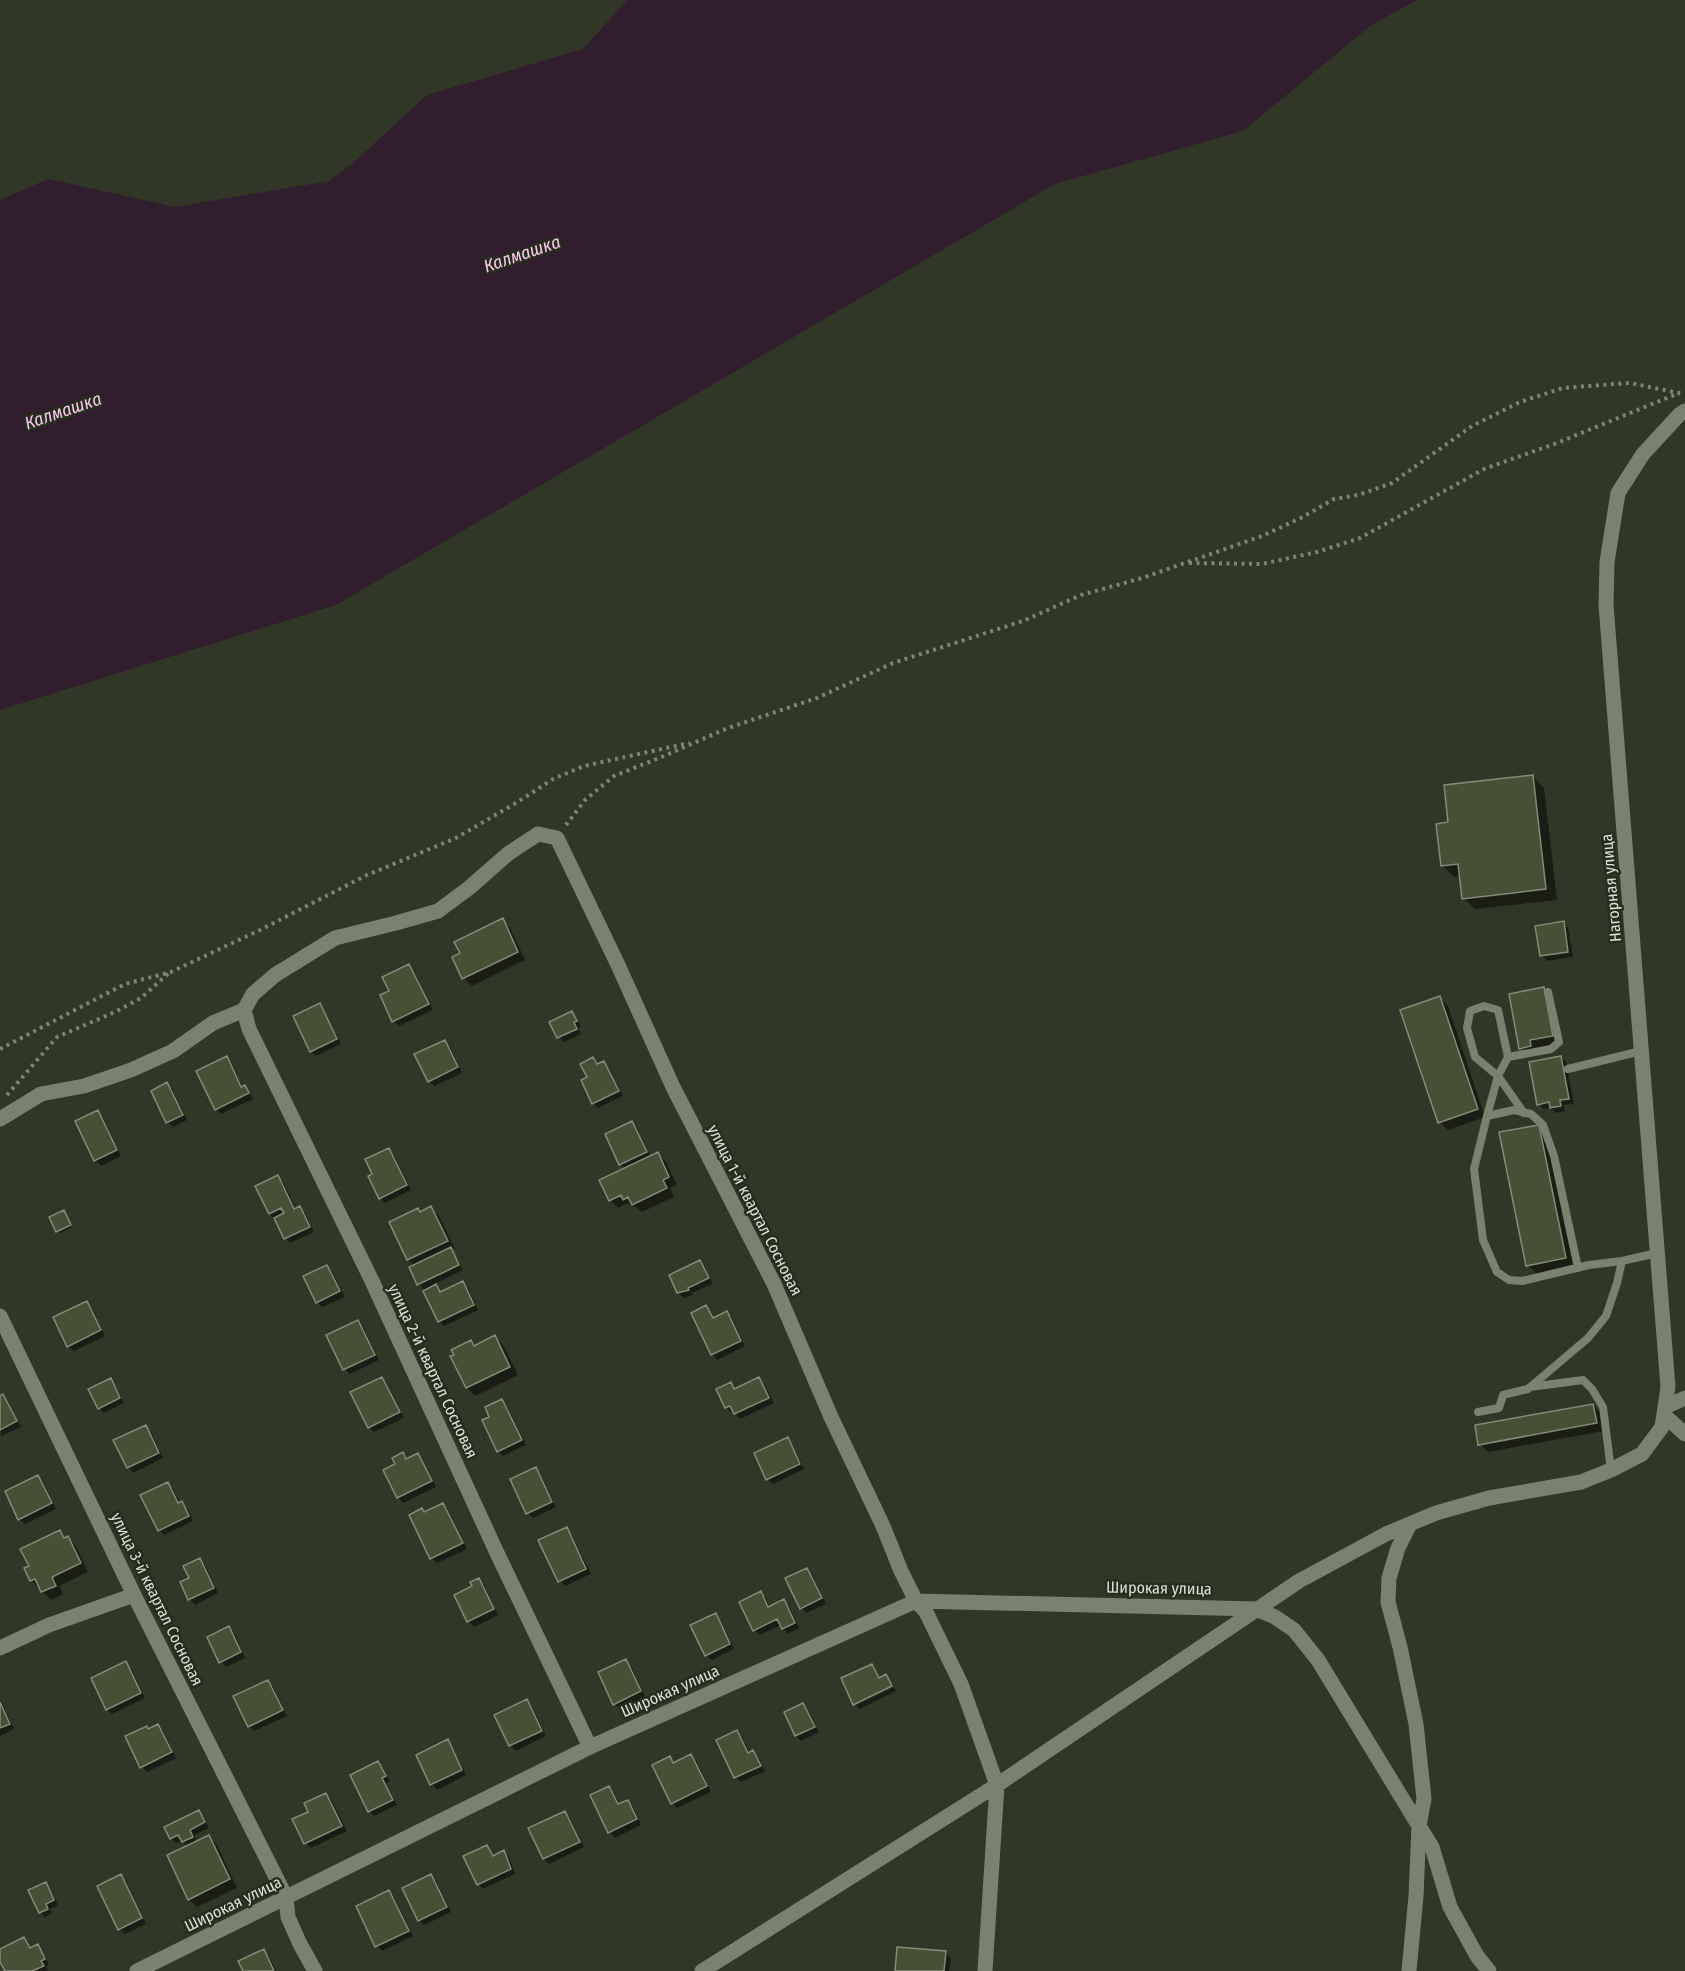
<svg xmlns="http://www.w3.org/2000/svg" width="1685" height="1971" viewBox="0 0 1685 1971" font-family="'Fira Sans Condensed',sans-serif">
<rect width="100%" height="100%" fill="#313727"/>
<path fill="#321d2e" d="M627,0h790l-47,26 -127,105 -188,53 -719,421 -336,105v-510l48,-21 127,28 154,-26 24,-18 74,-68 156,-46z"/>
<path fill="#0007" d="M1533,776l11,12 13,112 -82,9 -11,-11 -3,-22 -7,1 -12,-12 7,-42z
M502,920l8,8 15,32 -53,26 -8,-8 -2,-24z
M1563,923l5,5 5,29 -26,4 -5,-6z
M409,966l5,5 19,39 -34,16 -5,-5 -3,-30z
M1543,989l17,54 -31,13 -8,-8z
M1440,998l8,8 37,111 -37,13 -9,-8z
M319,1005l5,5 17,34 -25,12 -5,-5z
M571,1012l5,6 5,8 -3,2 3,6 -17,8 -5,-5 -8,-15z
M445,1042l5,5 12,26 -28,13 -5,-5z
M1561,1057l5,5 8,42 -10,1 1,6 -9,2 -5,-5 -7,1 -6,-5z
M226,1058l5,5 12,25 6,4 4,7 -32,15 -5,-5z
M593,1059l6,6 5,-3 5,6 14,28 -25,12 -5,-5 -4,-25z
M167,1084l5,5 15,31 -14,7 -6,-5z
M97,1112l6,5 18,39 -20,10 -6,-6 -18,-38z
M632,1123l5,5 14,29 6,-3 9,8 11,23 -7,3 4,9 -32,15 -7,-6 -3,1 -4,-4 -10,5 -8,-8 16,-31 -6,-5z
M1538,1126l11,11 27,131 -37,8 -11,-11z
M389,1150l5,5 17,35 -26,13 -5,-5 -6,-23z
M278,1177l5,5 13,27 4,-1 5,5 9,19 -24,11 -20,-29z
M431,1208l8,8 16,33 -3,1 11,20 -29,14 8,9 21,-10 5,5 10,22 -34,16 -5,-5 -13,-30 -7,-7 -8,-16 4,-2 -7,-7 10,-49 3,3z
M64,1211l8,16 -12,6 -2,-2z
M700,1262l5,5 8,17 -21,9 1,2 -9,3 -6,-5z
M327,1266l5,6 13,25 -23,10 -5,-5z
M87,1303l5,5 13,28 -31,15 -6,-5z
M706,1307l8,12 13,-6 5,5 13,28 -28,14 -5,-6 -19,-40z
M358,1322l5,5 16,33 -29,14 -5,-5 -17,-34z
M495,1337l8,8 15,30 -43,21 -8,-9 4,-45 5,5z
M382,1378l5,6 17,34 -30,14 -5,-5z
M759,1379l5,5 10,19 -34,16 -6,-8 -3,1 -5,-5 4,-23 6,6z
M110,1380l5,5 9,18 -20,10 -5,-5z
M3,1396l5,5 13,26 -20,9 -1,-39z
M502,1401l5,5 19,39 -23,11 -5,-5 -7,-34z
M1593,1405l8,8 3,18 -116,21 -8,-8z
M145,1426l6,6 12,26 -30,15 -5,-6z
M787,1439l5,5 12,25 -31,15 -6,-5z
M403,1454l6,6 9,-5 5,5 13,27 -33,16 -5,-6z
M535,1469l5,5 16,33 -23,11 -5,-5z
M38,1477l5,5 13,27 -31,15 -6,-5z
M167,1483l6,6 7,14h2l5,5 6,13 -29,14 -5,-5z
M443,1505l5,5 19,39 -30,14 -5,-5 -7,-44z
M566,1529l5,5 20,40 -26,12 -5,-5 -20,-40z
M60,1532l16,14 12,26 -29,14 4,8 -12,6 -20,-20v-14z
M200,1560l5,5 13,28 -23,12 -5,-6 -8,-16 9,-4z
M807,1570l5,5 14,29 -20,9 -5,-5z
M479,1580l5,5 14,30 -24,12 -6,-6 -12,-26 18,-8z
M760,1593l6,5 4,10 14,-7 5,5 10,22 -11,6 -7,-9 -21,10 -5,-5z
M715,1615l5,5 14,29 -22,11 -6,-5z
M228,1628l6,5 11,25 -19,9 -5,-5z
M625,1661l6,5 14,31 -25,12 -5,-5z
M126,1663l5,5 14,30 -33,16 -5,-5z
M268,1682l5,5 14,29 -33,15 -5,-5z
M894,1687l2,4 -36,18 -4,-4z
M0,1699l14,30 -14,7z
M526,1701l6,5 14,30 -30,15 -6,-6 -14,-30z
M803,1705l5,5 11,22 -18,9 -5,-5 -10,-23z
M158,1726l5,5 13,27 -29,14 -5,-5 7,-37z
M737,1732l5,5 8,16 3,-1 5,5 7,14 -24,11 -6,-5z
M447,1741l5,5 14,29 -29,15 -5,-6 -14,-29z
M691,1756l5,5 15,31 -34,16 -5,-5 -2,-45 5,5z
M378,1763l5,5 7,14 -4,1 11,22 -23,11 -5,-5z
M609,1788l5,5 6,12 8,-4 5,6 8,18 -26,13 -5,-6 -18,-36z
M326,1794l5,5 16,32 -36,17 -5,-5 4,-31z
M198,1812l6,5 5,11 -15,7 3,7 12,-5 8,8 20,43 -40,19 -8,-8 -1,-52 -6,-6 -6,2 -5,-5z
M565,1813l5,5 14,29 -35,17 -5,-5 -14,-30z
M487,1846l8,11 9,-5 5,5 6,17 -32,15 -5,-5z
M121,1876l5,5 20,43 -21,10 -6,-5z
M431,1876l5,5 15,31 -27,13 -5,-5z
M45,1883l5,6 8,16 -8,4 2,5 -7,3 -5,-5z
M389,1892l5,5 19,39 -31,15 -5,-5z
M24,1939l8,10 5,-3 5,5 7,14 -3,1 2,5h-42l-6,-13v-7z
M264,1951l5,5 7,15h-31z
M945,1953l6,5 -2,13h-52z"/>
<path fill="#465034" stroke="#848b78" stroke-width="1.5" d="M1533,775l13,114 -84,10 -4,-35 -17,2 -5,-42 12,-2 -4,-37z
M503,918l15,34 -56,27 -10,-22 8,-4 -6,-11z
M1564,921l4,31 -28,4 -5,-30z
M409,964l20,40 -37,18 -12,-27 9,-4 -7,-14z
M1544,987l9,49 -23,4 1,6 -12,3 -10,-55z
M1440,996l38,113 -40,14 -38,-113z
M320,1003l17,36 -27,13 -17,-36z
M572,1011l5,10 -3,1 3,7 -20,9 -8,-16z
M445,1040l13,27 -30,15 -14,-28z
M227,1056l14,31 4,-2 4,8 -34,17 -19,-39z
M1561,1056l8,43 -9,1 1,6 -11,2 -1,-6 -12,3 -8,-43z
M593,1057l4,7 7,-3 15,30 -27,13 -11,-24 6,-3 -7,-13z
M167,1082l16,33 -17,8 -15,-32z
M98,1110l19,40 -23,11 -19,-40z
M632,1121l15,31 -28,13 -14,-31z
M1539,1125l27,133 -40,8 -27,-134z
M389,1148l18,37 -28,14 -11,-23 4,-2 -7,-15z
M658,1152l11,25 -6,3 4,8 -35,17 -4,-8 -5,3 -2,-5 -12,6 -10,-21z
M278,1175l16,34 6,-3 10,21 -26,12 -10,-21 10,-5 -3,-5 -12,6 -14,-28z
M431,1206l17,35 -41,19 -18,-38 29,-14 2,4z
M64,1210l7,15 -15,7 -7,-15z
M451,1247l8,18 -42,20 -8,-18z
M700,1260l9,18 -21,10 1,2 -12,3 -8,-18z
M327,1265l13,26 -24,12 -13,-27z
M463,1281l11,24 -36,17 -15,-31 13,-7 4,8z
M87,1301l14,29 -34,17 -14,-30z
M706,1305l7,13 14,-7 14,30 -30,14 -20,-42z
M358,1320l17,35 -32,15 -17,-35z
M495,1335l15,32 -44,21 -16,-32 4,-1 -3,-5 20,-10 3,6z
M382,1377l18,35 -32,16 -18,-36z
M759,1377l10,21 -35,16 -4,-8 -5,2 -9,-19 15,-7 3,7z
M111,1378l9,20 -22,11 -10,-20z
M3,1394l14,27 -17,9v-34z
M502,1399l20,41 -25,12 -15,-32 7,-3 -4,-10z
M1593,1404l4,19 -119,22 -3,-20z
M146,1425l13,28 -32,15 -14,-28z
M788,1437l12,27 -34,16 -12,-27z
M403,1452l3,7 12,-6 14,28 -35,17 -14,-28 12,-6 -3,-6z
M536,1467l16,35 -26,12 -16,-35z
M38,1475l14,28 -34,17 -13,-29z
M168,1482l10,21 4,-2 7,15 -31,15 -18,-36z
M443,1503l20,40 -33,16 -21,-44 13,-7 2,4z
M567,1527l19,42 -28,13 -20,-42z
M60,1530l4,8 4,-2 13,27 -29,14 4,9 -15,6 -6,-13 -5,2 -6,-13 5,-2 -9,-17z
M200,1558l14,30 -26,12 -8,-18 9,-4 -6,-12z
M807,1568l15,30 -22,11 -15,-31z
M479,1578l15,31 -27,13 -13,-27 18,-9 -2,-4z
M761,1591l7,16 16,-8 11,24 -13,6 -5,-10 -24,12 -14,-29z
M716,1613l14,31 -25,12 -15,-31z
M229,1626l12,26 -22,11 -12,-26z
M626,1659l15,32 -28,14 -15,-33z
M126,1661l15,32 -35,17 -15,-32z
M872,1664l7,14 7,-4 6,12 -39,19 -12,-27z
M268,1680l15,30 -35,17 -15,-31z
M527,1699l15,32 -33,15 -15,-31z
M0,1702l10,22 -10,4z
M803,1703l12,24 -20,9 -11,-24z
M158,1724l14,28 -32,16 -15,-32 22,-10 1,3z
M737,1730l11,23 5,-3 8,16 -27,12 -18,-38z
M448,1739l14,31 -32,15 -14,-30z
M691,1754l16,32 -36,18 -19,-39 18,-9 3,7z
M378,1761l8,15 -4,2 11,22 -25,12 -18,-37z
M609,1786l9,18 10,-4 9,19 -29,14 -18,-38z
M326,1793l16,33 -38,18 -12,-25 16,-7 -4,-9z
M199,1810l6,12 -15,8 3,7 -11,5 -4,-7 -8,4 -6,-12z
M565,1811l15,31 -37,17 -15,-31z
M209,1835l21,44 -42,21 -21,-45z
M487,1845l6,11 11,-6 7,19 -34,16 -14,-29z
M121,1874l21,44 -24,12 -21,-44z
M431,1874l16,33 -29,14 -16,-33z
M46,1882l8,18 -8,4 2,5 -9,4 -11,-23z
M389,1890l20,41 -34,16 -19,-41z
M24,1937l6,11 8,-4 7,15 -4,2 3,5 -12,5h-27l-5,-9v-13z
M897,1947l49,4 -2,20h-49z
M264,1949l10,22h-31l-5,-10z"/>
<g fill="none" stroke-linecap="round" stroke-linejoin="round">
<path stroke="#7f8376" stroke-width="4" stroke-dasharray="3 4.5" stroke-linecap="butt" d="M1189,563l73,1 55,-12 43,-14 124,-69 73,-26 122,-50
M566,825l19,-25 29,-24 50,-20 64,-28 89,-30 76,-35 130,-42 58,-26 61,-17 66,-23 54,-19 41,-19 31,-18 24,-4 34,-12 80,-57 48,-24 43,-14 38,-3 29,-2 54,11
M0,1049l125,-65 46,-12 89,-42 107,-55 89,-37 60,-35 37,-24 31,-13 105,-23
M7,1095l50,-58 58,-25 26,-14 29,-26"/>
<path stroke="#7b816f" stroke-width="8" d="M1568,1069l73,-18
M1524,1113l-26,-37 -23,-19 -8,-29 3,-17 14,-5 14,4 10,47 43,-8 8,-7 -11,-50
M1487,1116l11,-40 10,-19
M1578,1268l-24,-112 -11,-31 -12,-11 -17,-4 -27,6 -13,53 9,71 14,32 12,8 13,1 67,-16 33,-4 35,-8
M1530,1387l53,-7 9,9 11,18 8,63
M1478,1412l21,-4 4,-13 25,-6 60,-51 18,-22 11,-33 5,-22"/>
<path stroke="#7b816f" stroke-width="15" d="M244,1010l5,19 123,252 125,272 93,194
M0,1119l41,-25 43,-8 47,-16 42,-19 40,-28 31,-13 9,-16 22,-19 60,-37 61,-15 42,-12 31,-23 40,-35 29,-19 19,4 61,127 55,122 101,197 57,133 52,109 18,45 15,30 10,11 35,72 36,101 -12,186
M0,1316l134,279 152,302 2,20 12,27 15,27
M1665,1407l20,-9
M1664,1415l21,19
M1410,1524l-12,24 -9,30 -1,24 12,45 16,77 8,75 -5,27 13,21 18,60 27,49 12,15
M0,1648l49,-23 85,-30
M137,1971l453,-224 326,-146 340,8 19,8 19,13 24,30 101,166 -3,70 -7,75
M702,1971l295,-186 302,-204 87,-47 50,-21 53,-15 92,-16 30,-12 31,-16 20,-27 6,-40 -62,-782 1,-43 11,-69 25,-39 36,-39 6,-4"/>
</g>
<g text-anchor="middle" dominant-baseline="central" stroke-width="5" stroke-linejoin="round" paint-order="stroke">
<g font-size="16" fill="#dee1d7" stroke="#272d1d">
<text transform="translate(1611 888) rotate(-95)">Нагорная улица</text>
<text transform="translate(755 1210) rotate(63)">улица 1-й квартал Сосновая</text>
<text transform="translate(433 1371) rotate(65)">улица 2-й квартал Сосновая</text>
<text transform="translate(1159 1588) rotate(1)">Широкая улица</text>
<text transform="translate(157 1599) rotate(64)">улица 3-й квартал Сосновая</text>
<text transform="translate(670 1691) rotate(-24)">Широкая улица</text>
<text transform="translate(233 1904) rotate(-26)">Широкая улица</text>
</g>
<g font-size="18" font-style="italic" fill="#f9c7ed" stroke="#272d1d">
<text transform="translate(522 254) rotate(-19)">Калмашка</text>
<text transform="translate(63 411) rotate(-19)">Калмашка</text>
</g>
</g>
</svg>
